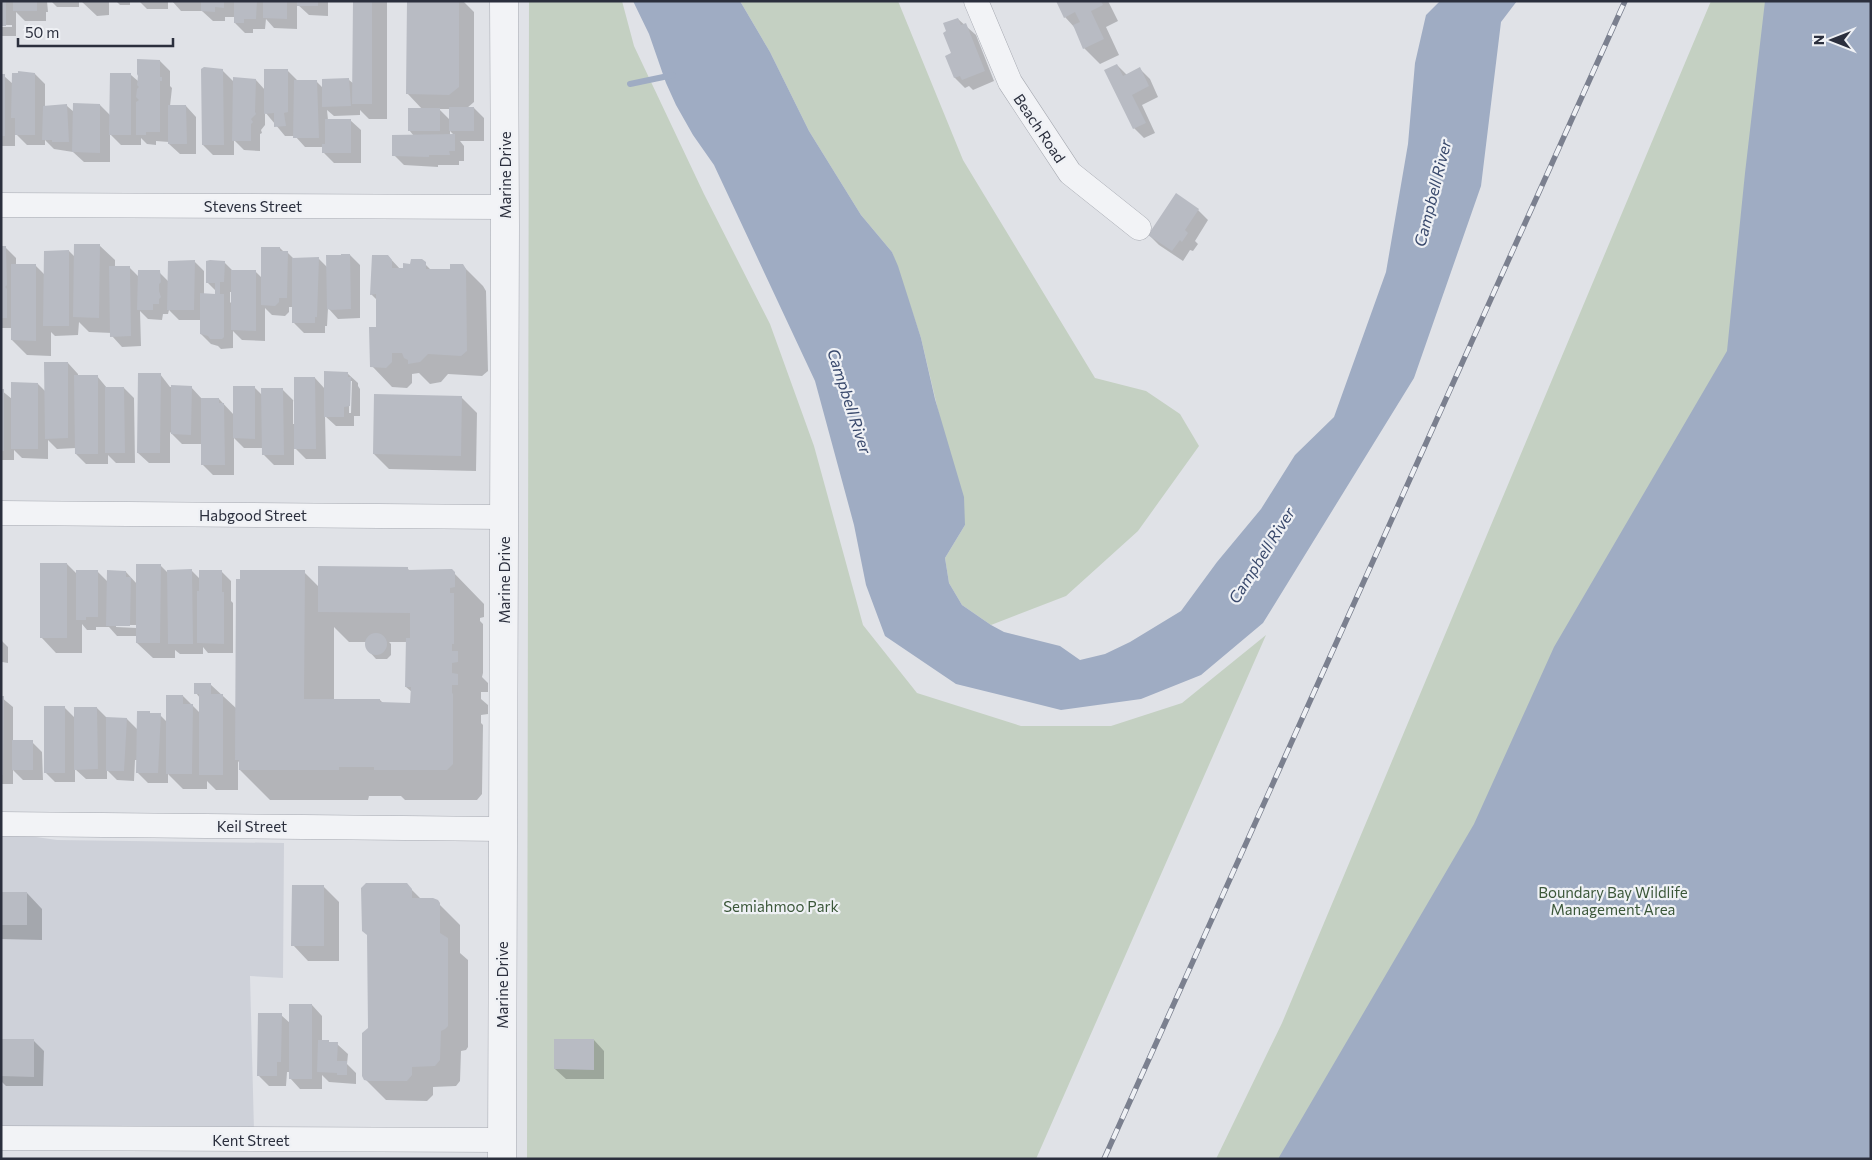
<svg xmlns="http://www.w3.org/2000/svg" width="1872" height="1160" viewBox="0 0 1872 1160" font-family="Commissioner,sans-serif">
<rect width="100%" height="100%" fill="#e0e2e7"/>
<path fill="#ced1d9" d="M1,834h14l42,6 227,3 -1,135 -33,-2 4,155 -253,-3z"/>
<path fill="#c4d0c2" d="M529,1h93l12,45 70,148 66,130 44,122 49,179 54,68 104,33h90l71,-23 84,-68 -230,524h-509z
M740,1h158l65,159 132,218 51,13 34,23 19,32 -61,85 -72,65 -75,29 -29,-20 -13,-22 -4,-25 20,-33 -44,-187 -29,-86 -31,-37 -52,-84 -39,-79z
M1711,1h160v1158h-655l66,-136z"/>
<path fill="#9facc3" d="M633,1h107l30,51 39,79 52,84 31,37 6,14 23,72 14,61 29,98 1,28 -20,33 4,25 13,22 29,20 13,7 56,14 20,14 25,-6 25,-12 51,-31 36,-49 44,-53 34,-54 39,-38 52,-145 22,-128 7,-81 11,-48 14,-14h77l-16,21 -20,164 -67,192 -151,245 -62,52 -60,24 -80,11 -105,-26 -71,-48 -19,-51 -12,-60 -39,-144 -101,-216 -21,-30 -17,-30 -10,-22 -17,-49z
M1765,1h106v1158h-593l196,-335 80,-177 173,-296 18,-178z"/>
<path fill="#0003" fill-rule="evenodd" d="M1,1h46l1,11h-2v9h-21l-9,-9v24h-15v-9h11v-2h-11z
M51,1h28v6h-22z
M81,1h28v14l-12,1z
M116,1h14v4h-10z
M139,1h29v8h-21z
M172,1h156v15l-19,-1 -12,-11v25l-23,-1 -8,-9 -1,10h-12v4h-8l-10,-10v-6h-10v4h-12l-11,-10h-21z
M354,1l33,1v117h-18l-9,-9v5l-26,1 -7,-6 1,10h22l11,10v33h-27l-10,-10v-6h-19l-10,-11h-10l-20,-24v13l-4,5 1,3 -2,1v17l-16,-1 -10,-10v15h-21l-10,-10 19,-75 12,12 22,-2 9,10 22,-20 11,11h18l7,7 26,-8 5,4z
M408,1h55l11,11v90l-7,6h7l10,10v23h-24l4,5v15h-5v4h-21v2l-34,-2 -10,-10 20,-19 -5,-6 14,-20 -16,-17zM439,109h11v11zM450,131l5,5h-5z
M1057,1h51l10,20 -12,6 13,28 -19,9 -16,-16 -9,-20 -10,-11z
M958,19l18,16 18,46 -21,9 -4,-4 -4,2 -10,-10 -3,-24z
M160,61l10,10v15l2,2 -2,18h16l10,11v37h-16l-11,-10v-2l-13,-1v4l-9,-1 -6,-6v7h-20l-11,-11v28h-26l-11,-10 -19,-3 -9,-9v5h-18l-12,-12v13h-14v-70h3l9,8v-10l9,-2 13,2 10,10v23l22,-1 7,6 26,-7 11,11 20,-41 7,6 2,-6z
M1117,65l10,10 13,-6 10,10 8,18 -16,8 13,28 -11,5 -10,-10z
M1198,210l10,10 -13,21 3,3 -5,7 -3,-1 -7,11 -24,-16 -10,-10z
M99,245l16,15v7h14l10,10 20,-5 10,10 25,-21 10,10v24h12v-4l-9,-9 17,-20 10,10 21,-1 7,7 18,-30 4,4h3l8,8 24,-1 9,9 22,-13 10,10v53l-22,1 -10,-11 -1,18h-2v7h-21l-10,-10v-16h-5v5l-4,4 -13,-1 -7,-7v33l-23,-1 -9,-9v17l-12,1 -3,-3 -7,-2 -10,-10v-14h-22l-10,-10 -1,4h-5l-1,6 -14,-1 -8,-8 1,35 -19,1 -10,-11v-3l-23,-1 -10,-10 -1,13 -23,1 -4,-4v24l-24,-1 -15,-15v-12h-11v-80h5l10,10v8h20l9,9 24,-24 6,6zM230,292h2v12l-2,-2z
M388,256l13,14 21,-9 9,9h20l11,-5 21,21 3,5 2,80 -6,5 -34,-2 -7,8 -11,2 -11,-11 -7,1v9l-5,5 -15,-1 -20,-21 5,-38v-28l-6,-6z
M68,363l10,11v2h19l10,12h17l10,10 1,65h-19l-8,-8v9h-22l-10,-10v-6l-19,1 -9,-9v19l-26,-1 -8,-8v10h-13v-70l11,9 26,-15 8,8z
M347,373l11,10v3l2,3v27h-6v10h-18l-11,-10 1,43h-20l-12,-12v18h-20l-10,-10v-7h-20l-10,-10v37h-21l-11,-11v-20h-20l-12,-12v31h-21l-11,-10 22,-79 10,13h21l11,12h17l15,16 20,-28 8,8 20,-6 12,12 21,-23 10,11zM349,381h3l-1,32h-2zM293,400l2,3 1,21h-3z
M461,397l16,16 -1,58 -87,-2 -15,-15z
M67,564l11,11 19,-4 11,11 18,-10 11,12 23,-19 8,8 23,-3 9,9 21,-8 10,10v20l2,2v50h-25l-5,-6v7h-23l-5,-4v8h-22l-16,-15v-7h-20l-8,-9h-13v3h-9l-5,-6v29h-26l-15,-16zM116,625h21v3l-21,-1z
M407,568l4,4 41,-1 32,33v13l-4,1v3l3,3v49l-1,4 6,6v9h-7v7l7,6v9l-7,1v8l2,2 -1,69 -5,6h-72l-4,-4h-32l-1,4h-98l-30,-30v-6l-2,-3v29h-22l-9,-9v8h-24l-15,-15v9h-20l-11,-11 1,-12h-3l-1,21 -17,-1 -10,-10v9h-21l-11,-10v13h-20l-10,-10 20,-64 10,10 22,-10 10,10 20,1 11,11 11,-18 3,3h8l7,7 16,-26 17,17v-15l-4,-5 14,-9 27,25 67,-137 15,15zM334,627l15,15h18v7l9,10h11l4,-4v-11l-2,-2h18l-1,45 6,5v12h-28l-4,-4h-46z
M1,640l7,7v16l-6,-1v15z
M1,697l12,10v35h19l10,10 1,28h-20l-10,-10v14h-12z
M406,884l15,15 18,5 21,21v28l8,7v87l-2,3 -5,1 -1,30 -4,5 -23,1v8l-6,6 -41,-1 -21,-21 4,-50z
M323,886l16,16v59h-31l-15,-16z
M1,893h26l15,16v31l-41,-1z
M312,1005l10,11v25l15,3 11,10 -1,10 9,9v11l-27,-2 -7,-7v14h-22l-10,-11v-6h-3l-1,14h-17l-10,-10 22,-61 9,8z
M1,1040l33,1 10,10 -1,35h-37l-5,-5z
M594,1040l10,11v28h-38l-11,-10z"/>
<g fill="none" stroke-linecap="round" stroke-linejoin="round">
<path stroke="#9facc3" stroke-width="6" d="M630,84l43,-9"/>
</g>
<path fill="#b8bbc3" d="M1,1h5v25h-5z
M13,1h24v10h-24z
M201,1h23v7l-9,-1v5l-14,-1z
M234,1h23l-1,18h-12v4h-10z
M263,1h24v18l-24,-1z
M297,1h21v5h-21z
M353,1h19v103h-20z
M407,1h52v86l-10,8 -43,-1z
M1056,1h45l2,4 -12,6 13,28 -21,10 -10,-24 7,-3 -5,-10 -11,6z
M958,18l3,7 5,-2 19,48 -23,9 -2,-4 -6,2 -9,-22 6,-3 -8,-20 3,-2 -3,-8z
M137,59l23,1v17h2v4h-2v51h-14v3h-10v-33l3,-2 -3,-3 1,-8 2,-2 -2,-2 1,-9 -1,-2z
M1117,64l6,12 17,-9 9,19 -17,9 14,28 -13,6 -29,-59z
M204,67l19,2 1,76h-22l-1,-76z
M264,69h24v43l-4,1 2,13 -12,1v-14l-10,1z
M18,71l17,2v62h-20v-17h-4l1,-45h6z
M110,73h21v62h-22z
M1,74h4v62h-4z
M233,77l23,2 -1,33 1,2 -5,5 2,3 -2,2v17h-19z
M349,78l2,28 -29,1v-28z
M294,80h23l2,58h-26z
M73,103l27,1v49l-28,-1z
M67,104l2,38h-17v-2h-10l1,-34z
M168,105h18l1,39h-19z
M449,107h25v24h-25z
M408,108h32v23h-32z
M325,119h26v34h-29v-9h3z
M455,134v17h-6l1,4h-21v2l-37,-1v-21z
M1176,193l23,16 -14,21 3,3 -6,9 -2,-2 -8,11 -24,-16z
M74,244h26l-1,74 -26,-1z
M1,246h5l1,39 -2,2 2,2v29h-6z
M261,247h19v4h8l-1,47h-8v4l-4,4 -14,-1z
M69,250v76h-26l1,-75z
M341,254h9l1,55 -19,1 -5,-1 -1,-54h15z
M372,255h16l4,5v8h11v-5l7,1 1,-5h11l4,3v7h24v-5h13l3,5 1,82 -6,5 -33,-2 -8,8 -12,2v-4l-4,-2 -2,-5h-10v9l-6,6 -16,-1 -1,-40h7v-33l-6,1z
M319,257l-2,60h-2v6h-23v-65z
M195,260l-1,50h-27l1,-49z
M210,260l15,1 -1,21h-4v12h4v43l-2,2h-12l-2,-3 -8,-2v-41l15,1v-11h-9v-22z
M11,264h25v77l-25,-1z
M109,266h21l1,70 -21,1z
M138,270h22l1,12 -2,2v7l2,6 -2,2v5h-6v6h-16z
M231,270h25v61l-25,-1z
M44,362h24v76l-23,1z
M324,371l24,1v5h3l-1,29 -6,1v10h-20z
M138,373h23l-1,80h-23z
M74,375h24v79h-23z
M294,377h21l1,72h-22z
M11,382l27,1v66h-27z
M171,385l21,1 -1,49 -20,-1z
M233,386h22v53l-22,-1z
M105,387h19l1,66h-20z
M261,388h22l1,67h-22z
M1,389h3v62h-3z
M374,394l88,2 -1,60 -88,-2z
M201,398h18v5h5l1,62h-24z
M40,563h27v75h-27z
M136,564h25l-1,79h-24z
M318,566l90,1v3l44,-1 3,3v15l-5,1v5h4v51h-2v7h6v11l-6,1v10l6,1v11h-6v8l1,1v70l-6,6h-73v-3h-35v3h-100v-10h-4l1,-181h4v-9h65l-1,129h76v3l30,1 1,-16h-6l1,-49h4v-25l-92,-1z
M192,569l1,75h-25l-1,-74z
M76,570h22v47h-12v3h-10z
M107,570l19,1v6h5l-1,49h-24z
M199,570h23v22h2v52l-27,-1v-52h2z
M365 644a11 11 0 1 1 22 0a11 11 0 1 1-22 0Z
M194,683h17v11h12v81h-24v-81h-5z
M166,695h17v9h10l-1,70h-26z
M1,696h3l-1,79h-2z
M44,706h21v67h-21z
M74,707h23l1,62 -24,1z
M137,711h13v2h11l-3,60h-22z
M106,717l21,1 -3,53h-18z
M12,740h21v30h-21z
M366,883h41l5,6v9h21l5,2 2,3v30l8,5v88l-3,3 -4,2 -1,29 -5,6 -23,1v8l-5,6h-38l-5,-1 -2,-4v-43l6,-5 -1,-93 -5,-4 -1,-43z
M292,885h32v61h-33z
M1,892h26v33h-26z
M289,1004h23v75h-23z
M258,1013h24l-1,49h-4v14h-20z
M1,1039h33v38l-33,-1z
M554,1039h40v31l-40,-1z
M318,1040h11v2h9l-1,19h10v14h-10v-2l-20,-1z"/>
<g fill="none" stroke-linecap="round" stroke-linejoin="round">
<defs>
<path id="minor" d="M976,1l34,81 60,91 69,55
M1,205l504,2
M1,513l503,4
M1,824l502,5
M1,1138l501,2"/>
<path id="tertiary" d="M502,1159l3,-933 -1,-225"/>
</defs>
<use href="#minor" stroke="#a6a9b1" stroke-width="25"/>
<use href="#tertiary" stroke="#a6a9b1" stroke-width="29"/>
<use href="#minor" stroke="#f2f3f6" stroke-width="24"/>
<use href="#tertiary" stroke="#f2f3f6" stroke-width="28"/>
<defs>
<path id="rail" d="M1104,1159l521,-1158"/>
</defs>
<use href="#rail" stroke="#7b808f" stroke-width="5.5"/>
<use href="#rail" stroke="#eff1f5" stroke-width="4" stroke-dasharray="11" stroke-linecap="butt"/>
</g>
<g text-anchor="middle" dominant-baseline="central" stroke-width="4.5" stroke-linejoin="round" paint-order="stroke">
<g font-size="15" fill="#2b2f3d" stroke="#eff1f5">
<text transform="translate(1040 128) rotate(56)">Beach Road</text>
<text transform="translate(505 175) rotate(-90)">Marine Drive</text>
<text x="253" y="206">Stevens Street</text>
<text x="253" y="515">Habgood Street</text>
<text transform="translate(504 580) rotate(-90)">Marine Drive</text>
<text x="252" y="826">Keil Street</text>
<text transform="translate(502 985) rotate(-90)">Marine Drive</text>
<text x="251" y="1140">Kent Street</text>
</g>
<g font-size="15" fill="#3b5739" stroke="#eff1f5">
<text x="1613" y="892">Boundary Bay Wildlife<tspan x="1613" dy="17">Management Area</tspan></text>
<text x="781" y="906">Semiahmoo Park</text>
</g>
<g font-size="16" font-style="italic" fill="#39496c" stroke="#eff1f5">
<text transform="translate(1432 193) rotate(-76)">Campbell River</text>
<text transform="translate(850 401) rotate(72)">Campbell River</text>
<text transform="translate(1261 555) rotate(-58)">Campbell River</text>
</g>
</g>
<rect width="1872" height="1160" fill="none" stroke="#2b2f3d" stroke-width="5"/>
<g transform="translate(1832 40) rotate(270)" stroke="#eff1f5" stroke-width="4" paint-order="stroke">
<path d="M0-4L9 19L0 12L-9 19Z" fill="#2b2f3d"/>
<text y="-8" font-size="14" font-weight="bold" text-anchor="middle" fill="#2b2f3d">N</text>
</g>
<path d="M18 38v8h155v-8" fill="none" stroke="#2b2f3d" stroke-width="2.5"/>
<text x="25" y="38" font-size="15" fill="#2b2f3d" stroke="#eff1f5" stroke-width="4" paint-order="stroke">50 m</text>
</svg>
